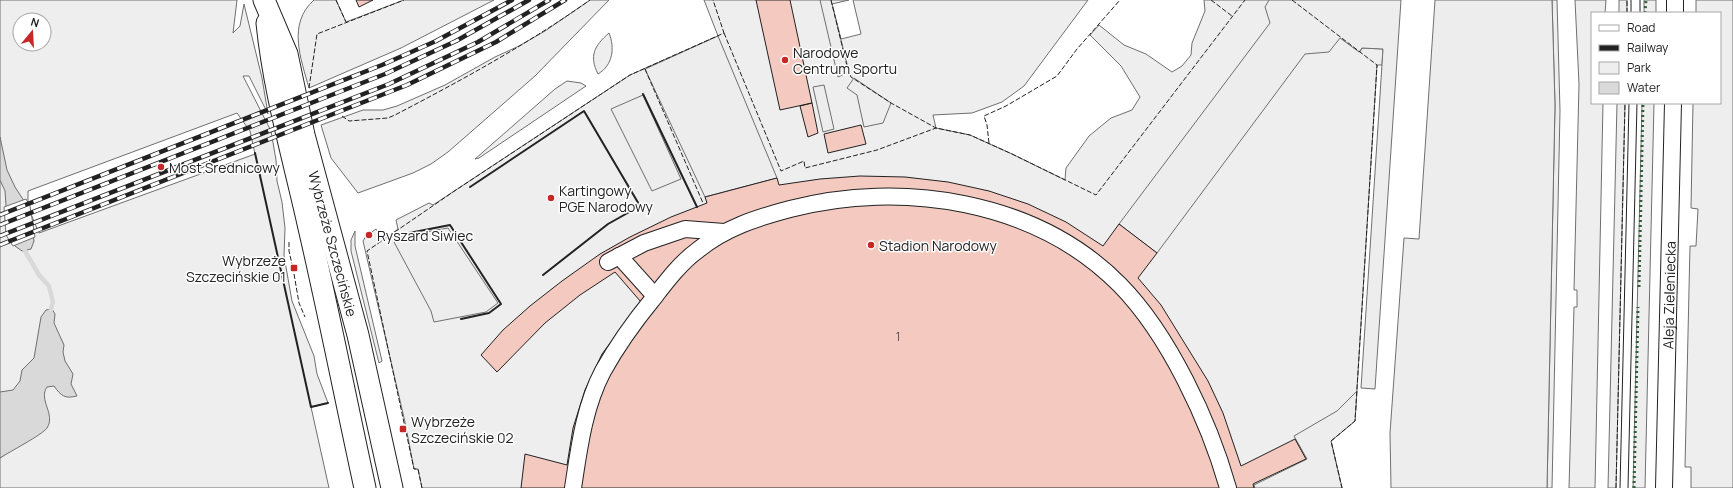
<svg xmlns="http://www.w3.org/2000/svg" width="1733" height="488" viewBox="0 0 1733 488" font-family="Manrope,sans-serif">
<rect width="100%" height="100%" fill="#fff"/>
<path fill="#eee" stroke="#6f6f6f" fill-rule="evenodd" d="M0,0h237l-4,33 7,-7 4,-22 18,74 6,36 -19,-38h-6l28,55 5,29 1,21 5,21 3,26 -1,28 8,45 22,55 3,18 11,29 -17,4 18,81h-329v-30l10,-7 -10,-55zM20,20h24v24h-24zM237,113l13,18 5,23 -216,79 -11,-26v-16z
M314,0h22l10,22 58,-22h90l-93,48 -92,40c-8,-29 -22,-64 5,-88z
M590,0h19l-74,76 -87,76 -17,12 -18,9 -55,20 -27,-35 -10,-33 42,-15h20l14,-4 48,-21 50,-28 24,-11 26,-15z
M704,0h145l-17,4 9,35 20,-5 -8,-34h235l-64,86 -22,16 -30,11 -39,2 3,13 34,7 42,19 53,26 1,-12 23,-32 22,-18 21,-8 8,-13 -19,-31 -31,-31 9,-10 25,20 22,9 26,18 10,-6 9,-11 1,-12 13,-32 -1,-11h88l68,52 2,-4 21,1 -1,16h-5l-22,356 -24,20 11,47h-920l-4,-19h-4l-9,-47 -42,-181 3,-5 10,-7 7,11 15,-11 -2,-9 33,-17 4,2 197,-130 88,-39z
M1552,0h5l3,111 -8,377h-5l8,-383z
M1575,0h31l-1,13h-13v90h11l-8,385h-26l5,-181h3v-17h-3l5,-206z
M1619,0h8v13h-8z
M1644,0h12v13h-12z
M1696,0h37v488h-42v-21h-6l5,-221h6l2,-37 -7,-1 2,-105h27v-90h-24z
M609,33c6,15 4,32 -11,41 -9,-18 -4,-28 11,-41z
M567,81l14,2 5,3 -107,72 -4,1 80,-70z
M1617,103h8l-9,385h-8z
M1642,103h12l-9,385h-12z
M355,231v15l27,115 -3,2 -28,-112v-11z"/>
<path fill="#ededed" stroke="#6f6f6f" d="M820,0h11l18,72 -11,5z
M1269,0h132l-26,389 -14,-1 22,-339 -21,-1 -3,4 -19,-14 -11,14 -24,2 -148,199 -38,-29 151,-201 -5,-16z
M1435,0h117l3,105 -8,383h-156l-1,-55 14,-195 15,1z
M718,36l59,142 -72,19 -60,-128z
M854,78l37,25 -8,20 -19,4 -7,-32 -10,-7z
M824,85l10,44 -11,3 -10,-45z
M643,95l38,84 -29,12 -41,-82z
M448,228l50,75 -12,9 -52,10 -3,-11 -37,-69 9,-6z
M1357,391l-2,30 -24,20 11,47h-87l-1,-3 53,-26 -13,-23 43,-25z"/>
<path fill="#d9d9d9" stroke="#6f6f6f" d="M0,137l7,33 8,17 13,20 6,34 -3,8 -9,2 -7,-5 -7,-11 -3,-44 -5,-11z
M52,309l3,5 -1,9 10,22 -1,7 2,9 8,13 -2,10 6,12c-12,3 -16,0 -23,-10l-7,1c-9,13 9,27 0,41 -5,7 -38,24 -47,30v-66l13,-2 7,-9 2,-11 12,-12 7,-41 5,-7z"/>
<path fill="#fff" stroke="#6f6f6f" d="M26,199l4,7 5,31 -22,9 -7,-11 -2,-28z"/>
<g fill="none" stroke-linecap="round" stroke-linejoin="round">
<path stroke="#d9d9d9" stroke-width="4.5" d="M24,245l1,6 14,24 10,11 4,16 -3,11"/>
</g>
<path fill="#f3c9c0" stroke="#222" d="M356,0h17l-14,7z
M756,0h34l22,103 -32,7z
M812,103l6,30 -10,4 -8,-31z
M861,125l5,19 -38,9 -4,-19z
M860,176l45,1 43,5 41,9 39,13 38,18 37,24 16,-22 38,29 -19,25 23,27 47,76 15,32 18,53 54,-27 11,20 -51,24 -2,1 1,4h-733l4,-34 42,11 6,-37 12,-38 17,-36 39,-52 -26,-30 -35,23 -35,28 -48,49 -16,-17 22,-25 27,-24 32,-25 38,-27 30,-17 41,-20 36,-14 -2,-6 72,-19 2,7 41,-6z"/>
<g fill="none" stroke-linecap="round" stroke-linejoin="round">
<defs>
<g id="minor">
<path d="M1675,13v-13"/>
<path d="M619,256l36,40"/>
<path d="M608,262l36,-19 41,-14 39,3"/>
<path d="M573,488c6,-39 11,-81 30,-117 14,-25 31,-49 49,-71 14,-18 28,-37 46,-50 27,-22 58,-32 92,-41 111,-29 246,-9 330,76 49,50 89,136 108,203"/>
<path id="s1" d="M1664,488l9,-385"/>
</g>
<g id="major">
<path id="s2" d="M264,0l23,54 17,81 54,200 34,153"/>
<path d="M267,23c7,70 27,137 42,205 20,86 37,173 56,260"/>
</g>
</defs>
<use href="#minor" stroke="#222" stroke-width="18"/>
<use href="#major" stroke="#222" stroke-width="23"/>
<use href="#minor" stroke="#fff" stroke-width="16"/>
<use href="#major" stroke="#fff" stroke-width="21"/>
<path stroke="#222" stroke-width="1" d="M1631,13v-13
M1640,13v-13
M1620,488l9,-385
M1628,488l9,-385"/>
<defs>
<path id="rail" d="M0,215l382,-150 54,-24 76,-41
M0,225l385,-151 71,-33 73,-41
M0,236l389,-152 89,-42 71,-42
M0,245l407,-160 89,-43 69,-42"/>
</defs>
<use href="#rail" stroke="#222" stroke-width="4.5"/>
<use href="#rail" stroke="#fff" stroke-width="3" stroke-dasharray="9" stroke-linecap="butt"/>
<path stroke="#2f5e38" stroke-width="3" stroke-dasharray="2 3" stroke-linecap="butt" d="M1645,13l1,-13
M1639,287l4,-184
M1634,488l4,-181"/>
<path stroke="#222" stroke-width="1" stroke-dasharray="5 2" stroke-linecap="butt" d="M336,0l10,22
M831,0l17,70 3,7 40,26 45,25 34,7 42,19 84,41 149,-195
M1211,0l21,16
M1292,0l85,65 -22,356 -24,20 11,47
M1627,13v-13
M724,33l57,138 23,-10 1,7 72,-18 59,-22
M645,69l58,134
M309,88l8,-54 87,-34
M342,116l7,5 39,-3 7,-3c67,-35 133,-71 195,-115
M989,143l-2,-18 -3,-9 22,-10 51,-30 20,-27 43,-49
M289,242v9l3,13
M294,274l5,29 6,14
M422,488l-4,-19h-4l-47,-218 86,-59 177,-117 94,-42 -11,-33
M1616,488l9,-385"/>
<path stroke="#222" stroke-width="2" d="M643,94l54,113
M255,153l56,254 17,-4
M470,187l114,-76 56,95 -32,18 -65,51
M404,234l46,-9 51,79 -12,9 -28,6"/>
</g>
<g fill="#c62828" stroke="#fff" stroke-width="1.5">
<circle cx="785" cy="60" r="4"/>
<circle cx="161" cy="167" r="4"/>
<circle cx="551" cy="198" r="4"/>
<circle cx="369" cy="235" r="4"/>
<circle cx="871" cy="245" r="4"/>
<rect x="290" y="264" width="8" height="8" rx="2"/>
<rect x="399" y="425" width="8" height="8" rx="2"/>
</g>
<g text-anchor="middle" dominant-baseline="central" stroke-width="3" stroke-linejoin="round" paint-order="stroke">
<g font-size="12" fill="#564c4a">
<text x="898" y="336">1</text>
</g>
<g font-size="14" fill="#222" stroke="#fff" text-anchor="start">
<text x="793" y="52">Narodowe<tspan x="793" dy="16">Centrum Sportu</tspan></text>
<text x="169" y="167">Most Średnicowy</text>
<text x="559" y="190">Kartingowy<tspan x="559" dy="16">PGE Narodowy</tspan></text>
<text x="377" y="235">Ryszard Siwiec</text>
<text x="879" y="245">Stadion Narodowy</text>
<text x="286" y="260" text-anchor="end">Wybrzeże<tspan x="286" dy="16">Szczecińskie 01</tspan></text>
<text x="411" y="421">Wybrzeże<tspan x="411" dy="16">Szczecińskie 02</tspan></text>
</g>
<g font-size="14" fill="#222" stroke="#fff">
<text stroke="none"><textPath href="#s2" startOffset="254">Wybrzeże Szczecińskie</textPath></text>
<text stroke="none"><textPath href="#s1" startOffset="193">Aleja Zieleniecka</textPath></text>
</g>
</g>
<rect x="1591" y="12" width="130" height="92" fill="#ffffff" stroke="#a7a7a7"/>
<rect x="1599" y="25" width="20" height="6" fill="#ffffff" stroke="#a7a7a7"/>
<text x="1627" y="32" font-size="12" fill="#222222">Road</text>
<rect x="1599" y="45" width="20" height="6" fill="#222222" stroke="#a7a7a7"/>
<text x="1627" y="52" font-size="12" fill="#222222">Railway</text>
<rect x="1599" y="62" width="20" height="12" fill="#eeeeee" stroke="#a7a7a7"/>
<text x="1627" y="72" font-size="12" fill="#222222">Park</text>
<rect x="1599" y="82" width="20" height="12" fill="#d9d9d9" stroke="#a7a7a7"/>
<text x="1627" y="92" font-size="12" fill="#222222">Water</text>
<g transform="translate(32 32) rotate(18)"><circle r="19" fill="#ffffff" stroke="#a7a7a7"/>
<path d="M0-3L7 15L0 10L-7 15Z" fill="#c62828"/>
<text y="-6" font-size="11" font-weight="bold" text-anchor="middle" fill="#222222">N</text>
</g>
</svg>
